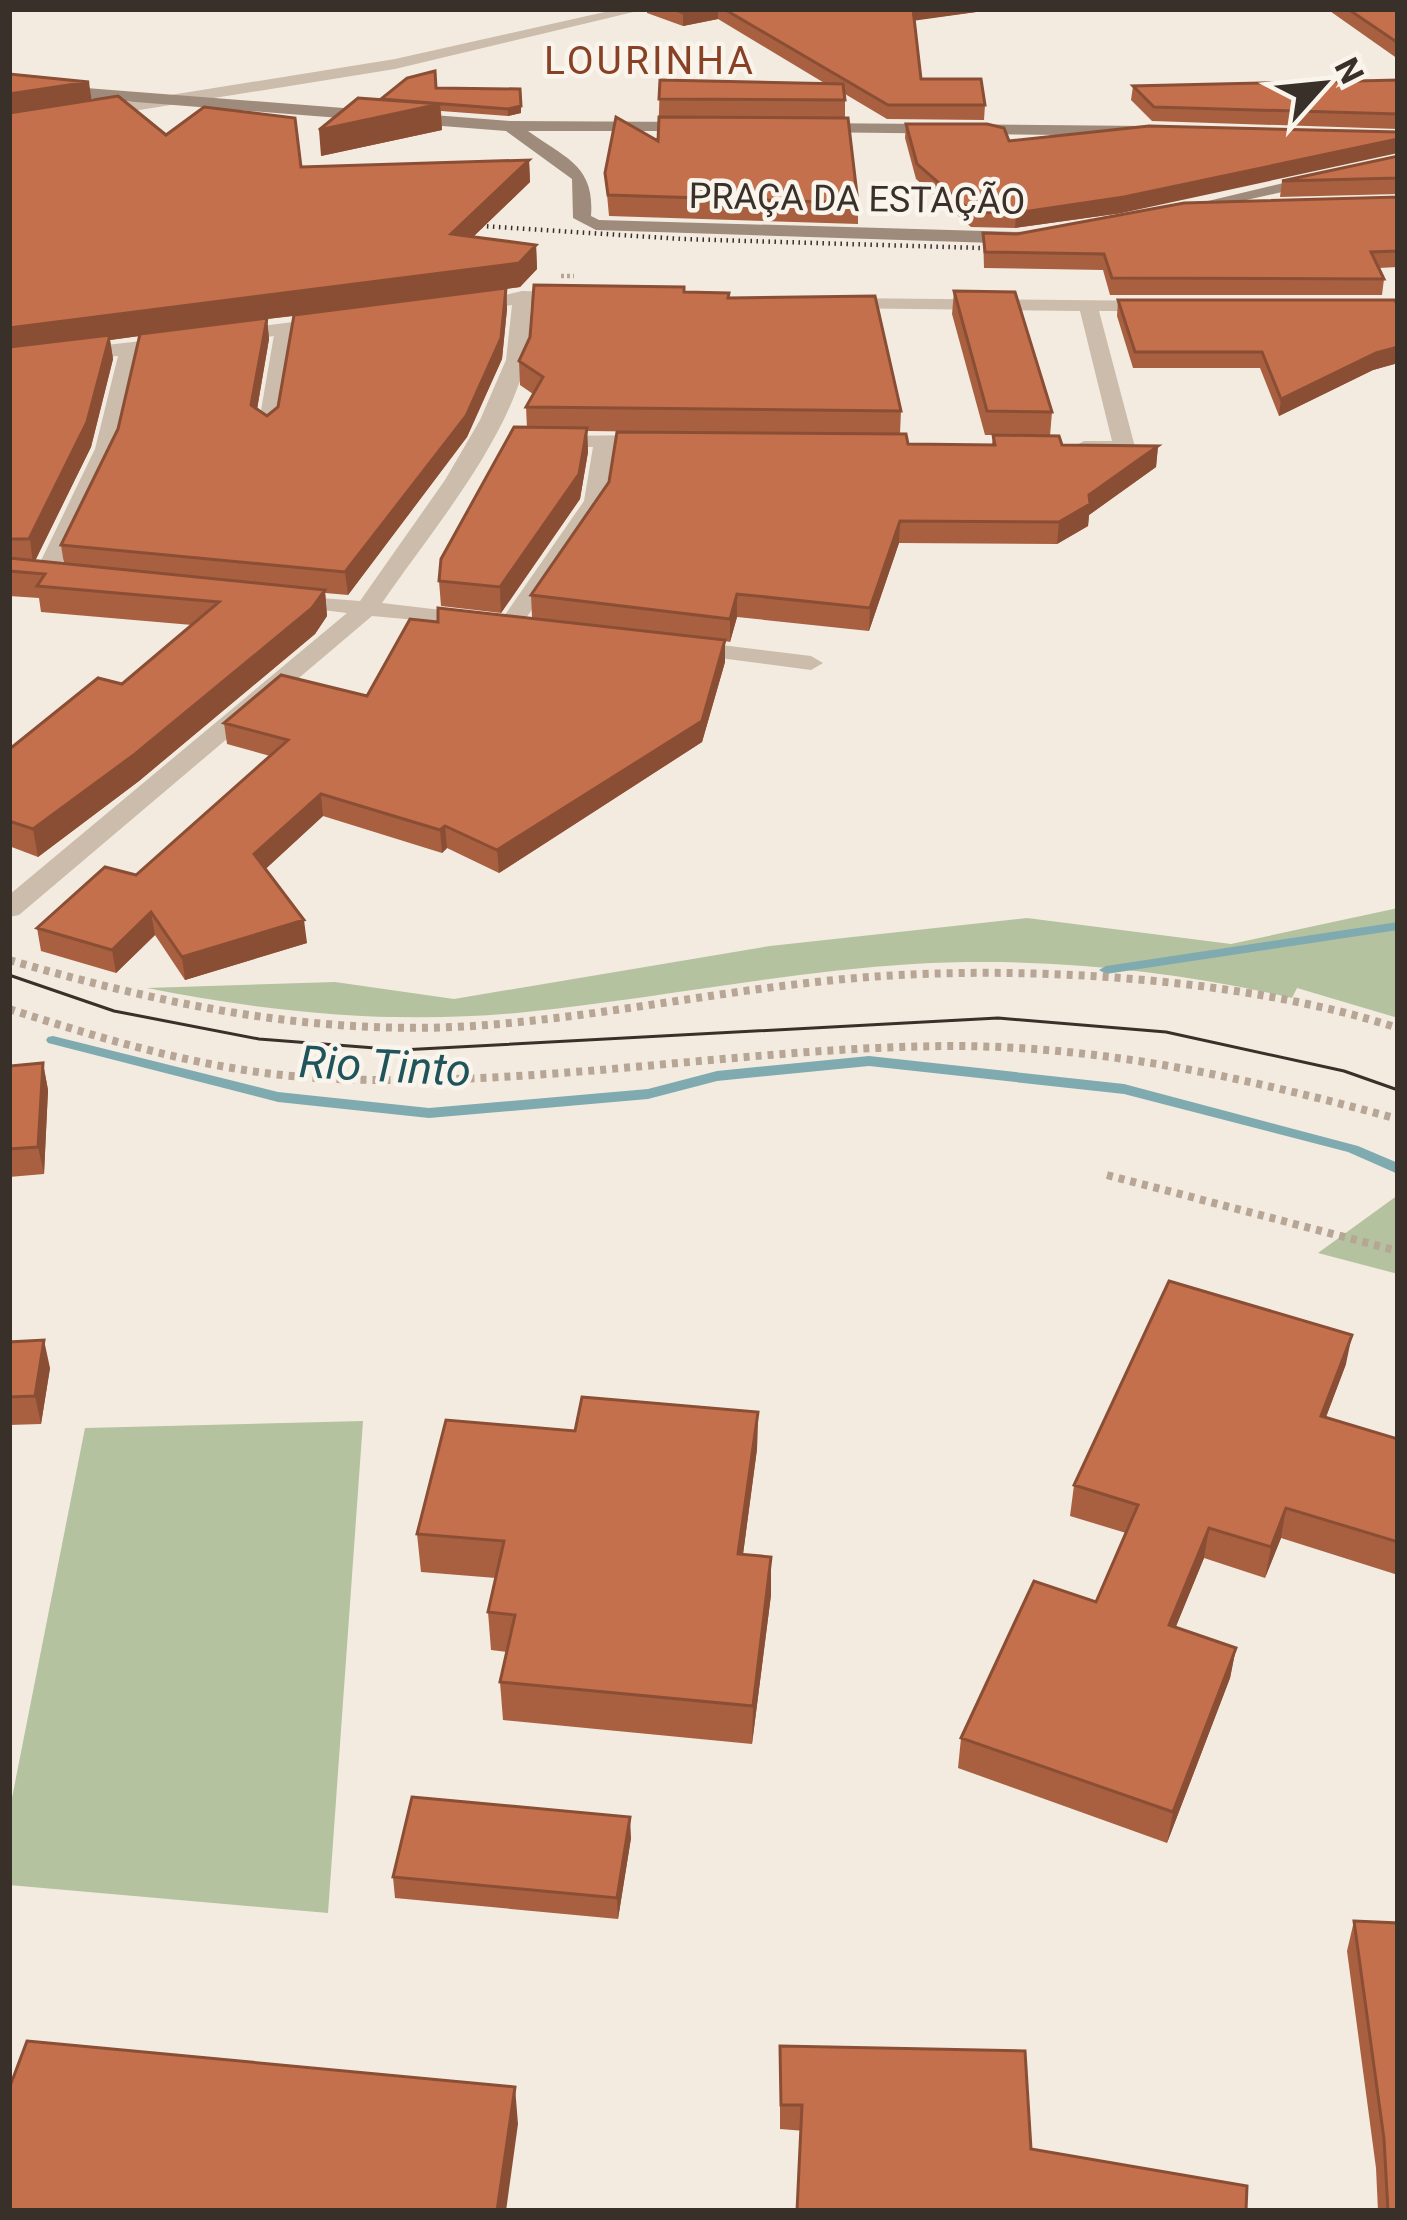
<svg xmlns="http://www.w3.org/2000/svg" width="1407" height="2220" viewBox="0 0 1407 2220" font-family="Roboto,sans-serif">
<rect width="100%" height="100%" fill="#f3ebe0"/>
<path fill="#b5c29f" d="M1398,908v110l-101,-30 -5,10c-124,-29 -251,-41 -379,-34 -129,8 -258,35 -387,48 -127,13 -254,1 -379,-24l188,-6 119,17 316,-53 257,-28 204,26z
M1398,1195v79l-80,-21z
M363,1421l-35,492 -319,-28v-72l76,-385z"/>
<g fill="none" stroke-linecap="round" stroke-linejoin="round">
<path fill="#7fabb0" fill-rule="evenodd" d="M1398,922v8l-292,44 -7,-4 7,-4z
M53,1036l225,56 151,16 219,-19 69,-18 152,-15 255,28 234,62 40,17v11l-50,-22 -224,-58 -255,-28 -152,15 -69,18 -219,19 -151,-16 -230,-59 -2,-3 2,-3z"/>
<path stroke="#b7a695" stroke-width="8" stroke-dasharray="6 6" stroke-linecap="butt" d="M9,960c152,44 304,76 464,66 132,-9 263,-39 396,-49 161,-12 375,1 529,51
M9,1009c100,32 203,63 309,69 212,12 422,-31 634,-32 153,0 299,33 446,73
M1107,1175l291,76"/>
<path fill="#cbbcab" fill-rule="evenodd" d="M284,324l9,5 -17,99 -9,6 -9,-6 17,-99z"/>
<path fill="#cbbcab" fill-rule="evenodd" d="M618,9h28l-251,60 -386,62v-10l386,-62z
M522,291l48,1 10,6 -10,6 -39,-1c-2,18 -1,39 -5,57 -20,84 -96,173 -144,243l93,11 12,7 -4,5 -111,-10 -353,299 -10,2v-22l338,-282 -65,-8v-10l78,6 85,-121 35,-60 26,-60 6,-55 -43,7 -10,-6z
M840,298l325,3v8l-7,2h-59l36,136c-14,10 -48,10 -62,0l11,-6h28l-32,-130 -247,-3v-8z
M332,317l10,6 -3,4 -108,15 -10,-6 10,-6z
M177,337l7,2v8l-45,6 -22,96 -61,126 -3,5h-16l-3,-5 61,-126 23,-93 -109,12v-12z
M658,435l11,6 -4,4 -51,2 -8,54 -88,129h-16l-4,-5 86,-124 9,-54 -43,-1 -11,-6 4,-4z
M689,641l122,15 12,7 -12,7 -130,-17v-10z"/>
<path fill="#9f8b7c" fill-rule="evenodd" d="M9,82l501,39 186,1 6,1v8h-174c37,27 67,34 63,85l8,4 423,12 9,6 -9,6 -426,-14 -23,-12 -1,-39 -66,-48 -497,-39z
M810,123l336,3 8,5 -8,5 -342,-4v-8z
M1398,156v10l-223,50 -9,-5z"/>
<path stroke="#39302a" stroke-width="3" d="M9,975l105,36 145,28 142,11 597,-32 168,14 178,39 54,19"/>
<path stroke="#39302a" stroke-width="4.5" stroke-dasharray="1.5 4.5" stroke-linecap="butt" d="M451,224l231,15 332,10"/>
<path stroke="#b7a695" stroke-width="4.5" stroke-dasharray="3 3" stroke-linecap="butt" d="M561,276h13"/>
</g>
<path fill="#a96041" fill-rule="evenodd" d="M647,9h352l-85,11 7,59 64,26 -1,15 -97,-1 -42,-25v24l13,85v21l-249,-8 -4,-43 53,-32 2,-61 166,4 -108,-65 -35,7 -36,-13z
M1327,9h71v50z
M9,74l83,26 74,35 135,32 228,-7 1,22 -57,55 63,8 1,24 -17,18 -14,2 1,20 -5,50 -35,78 -119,158 -23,-2 2,23 -12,18 -176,147 -101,76 -29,-11v-99l2,1 111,-64 70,-59 -151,-13 -2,-14 -30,-2zM294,316l-16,91 -11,9 -10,-7 12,-70 -2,-20zM139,336l-21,93 -57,116 3,19 -29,-3 56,-114 22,-88 -3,-19z
M1398,80v49l-246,-8 -21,-21 2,-14z
M436,88l85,25 -13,3 -67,-5 1,19 -121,26 60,-56z
M906,124l103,17 113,72 -107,15 -44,-1 -55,-48 -11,-41z
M1398,156v38l-118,3 2,-16z
M1398,197v70l-19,1 5,11 -2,16h-272l-7,-25 -119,-2 -1,-35 34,1z
M954,291l98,121 -2,24 12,9 96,1 -2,21 -67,48 -1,11 -31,18 -158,-1 -30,88 -132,-14 -7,25 -5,-1v21l-23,80 -203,131 -52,-25 -5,5 -119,-37 -58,53 42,74 -122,37 -30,-45 -39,38 -75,-22 -4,-23 99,-53 134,-119 -43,-12 -3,-21 143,-27 71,-74 94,-5 -1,-22 316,-161 -260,-3 1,21 -8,47 -79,114 -60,-7 -2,-25 88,-153 -1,-21 7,-13 -13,-9 -1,-24 165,-69 45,1v5l172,113 -1,23 8,10 84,1 1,-10h-8l-33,-121z
M1118,300l280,7v56l-25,7 -94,46 -19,-48h-127l-16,-52z
M43,1063l5,27 -4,84 -35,3v-111z
M9,1342l41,26 -9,56 -32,1z
M1346,1364l-20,53 72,22v136l-117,-37 -16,40 -61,-20 -29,70 61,20 -6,30 -63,165 -209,-75 3,-30 135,-136 30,-69 -56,-17 4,-31z
M758,1412l-1,37 -14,105 28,3v38l-19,149 -249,-24 -3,-38 7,-30 -16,-2 -3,-38 8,-34 -75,-6 -4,-38 158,-103z
M631,1838l-13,81 -223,-21 -2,-21z
M1354,1921l44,290h-20l-2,-43 -29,-217z
M780,2046l251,103 -251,-20z"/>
<path fill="#8a4e35" d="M701,9h17v10l-35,7v-13z
M912,9h86l-86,12z
M89,82l3,21 -83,13v-22z
M440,104l2,26 -121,26 -2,-26z
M521,106v7l-13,3v-7z
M1398,139v14l-276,60 -107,15 1,-15z
M529,160l1,22 -78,75 -1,-23z
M536,245l1,24 -17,18 -253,32 2,20 -15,88 -3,-22 15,-86 -156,21 3,19 -22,88 -58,118 -24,-212v-25z
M506,289l1,20 -5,50 -35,78 -119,158 -3,-23z
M1398,347v16l-25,7 -94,46 2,-17 95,-46z
M587,428l1,24 -8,47 -79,114 -1,-26z
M1158,446l-2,21 -67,48 -1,11 -31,18 2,-22 30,-27z
M900,521l-1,22 -30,88 1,-23z
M325,590l2,26 -12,18 -176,147 -101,76 -5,-28z
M737,594v23l-7,25v-23z
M725,640v22l-23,80 -203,131 -2,-23z
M321,794l2,22 -66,61 -3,-23z
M445,826l2,22 -5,5 -2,-23z
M151,912l4,23 -39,38 -4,-23z
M304,920l3,23 -122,37 -3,-23z
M43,1063l5,27 -4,84 -6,-27z
M1352,1335l-6,29 -31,82 6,-30z
M44,1340l6,28 -9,56 -6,-28z
M758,1412l-1,37 -19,143v-38z
M1286,1508l-5,30 -16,40 6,-31z
M1209,1528l-5,30 -40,98 5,-31z
M771,1557v38l-19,149 1,-38z
M1236,1648l-6,30 -63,165 6,-31z
M630,1817l1,21 -13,81 -1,-21z
M515,2087l3,37 -12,87h-9z"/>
<path fill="#c5704c" stroke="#8a4e35" stroke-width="3" d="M674,9h27l-18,4z
M724,9h189l8,70h60l4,26h-97z
M1348,9h50v34z
M435,71l1,17 84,1 1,17 -13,3 -127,-10 26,-21z
M9,74l80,8 -80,12z
M660,80l183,4 2,16 -186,-1z
M1398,80v34l-244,-7 -21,-21z
M118,96l48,39 38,-28 91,11 6,49 228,-7 -78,74 85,11 -17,18 -510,65v-215z
M358,98l82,6 -121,26z
M616,117l42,24 1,-24 189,1 10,85 -250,-8 -3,-22z
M906,124h81l17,4 5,13 140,-15 249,6v7l-274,58 -108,16 -44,-1 -55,-48z
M1398,156v22l-116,3z
M1398,197v54l-27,1 13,27 -272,-1 -8,-24 -119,-2 -2,-19 34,1 167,-31z
M534,285l150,2v5l45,1 -1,5 147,-2 26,115 -375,-4 17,-30 -24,-16 11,-24z
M506,288l-5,50 -35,78 -121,156 -284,-27 57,-116 22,-95 127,-16 -16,87 16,11 11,-9 16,-92z
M954,291l61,1 37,120 -65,-1z
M1118,300h277l3,7v40l-22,6 -95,46 -19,-47h-127z
M110,335l-23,87 -58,117h-20v-192z
M514,427l73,1 -8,46 -79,113 -61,-6 2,-22z
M617,432l289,2 2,10 87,1 -2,-10 66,1 3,9 96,1 -69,49 1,9 -31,18 -159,-1 -30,87 -133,-14 -7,25 -199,-24 78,-113z
M9,558l316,32 -13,18 -177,146 -102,75 -24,-8v-74l2,1 87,-70 24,6 97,-82 -182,-16 8,-12 -36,-3z
M438,608l287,32 -23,81 -205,129 -52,-24 -5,4 -119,-36 -67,60 50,66 -122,37 -31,-45 -39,38 -75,-22 68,-61 31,8 152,-135 -64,-17 57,-48 86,21 43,-77 28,3z
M43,1063l-5,84 -29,2v-83z
M1169,1281l183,54 -31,81 77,23v103l-112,-34 -15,39 -62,-19 -40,97 67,23 -63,164 -212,-74 73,-157 62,21 42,-97 -64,-20z
M44,1340l-9,56 -26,1v-55z
M582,1397l176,15 -20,142 33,3 -18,149 -253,-24 15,-67 -27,-3 16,-71 -87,-7 29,-114 129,11z
M412,1797l218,20 -13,81 -224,-21z
M1354,1921l44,2v288h-10l-4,-72z
M27,2041l488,46 -18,124h-488v-122z
M780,2046l245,5 6,98 216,37 -1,25h-449l5,-106h-21z"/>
<g text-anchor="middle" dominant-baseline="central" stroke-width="9" stroke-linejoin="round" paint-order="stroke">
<g font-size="36" fill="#39302a" stroke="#faf5ec">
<text transform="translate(857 199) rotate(1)">PRAÇA DA ESTAÇÃO</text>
</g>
<g font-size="39" letter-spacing="3" fill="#884124" stroke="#faf5ec">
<text x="650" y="61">LOURINHA</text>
</g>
<g font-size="45" font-style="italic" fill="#20545b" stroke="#faf5ec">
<text transform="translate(385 1066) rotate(3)">Rio Tinto</text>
</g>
</g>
<rect width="1407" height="2220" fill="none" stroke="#39302a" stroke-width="24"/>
<g transform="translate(1323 84) rotate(63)" stroke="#faf5ec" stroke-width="9" paint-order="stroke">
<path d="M0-9L21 45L0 30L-21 45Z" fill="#39302a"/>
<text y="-18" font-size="33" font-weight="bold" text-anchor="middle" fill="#39302a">N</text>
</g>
</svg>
